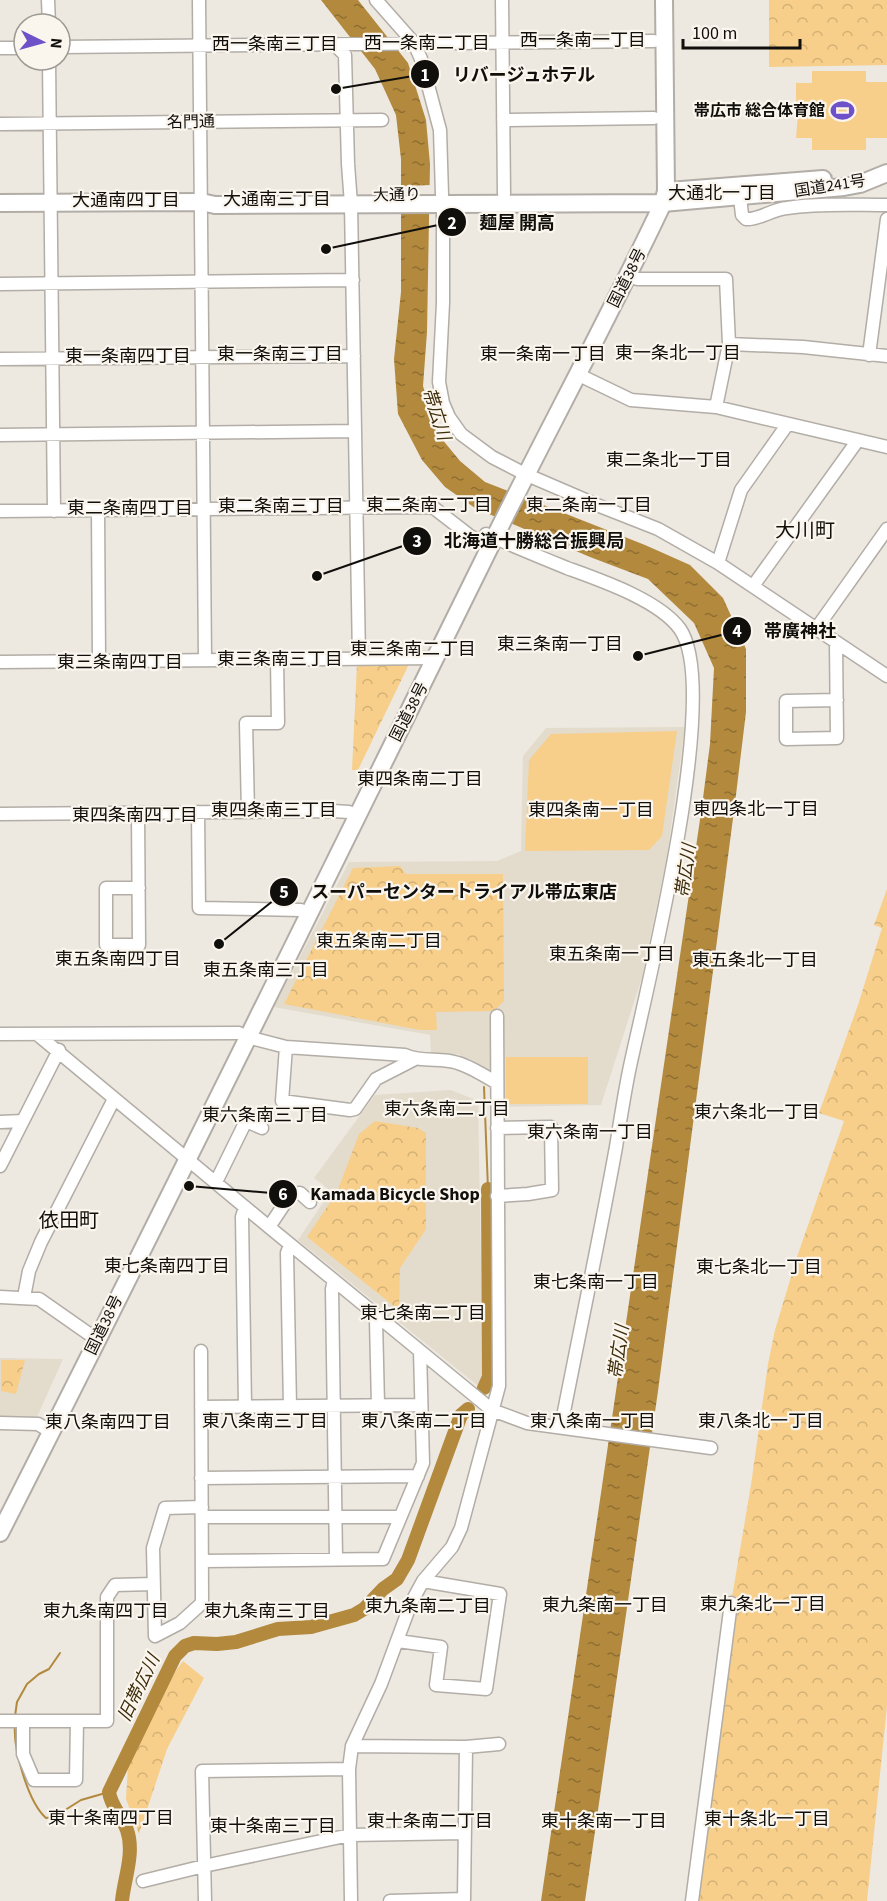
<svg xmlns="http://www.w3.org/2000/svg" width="887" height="1901" viewBox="0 0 887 1901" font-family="'Source Sans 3','Noto Sans JP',sans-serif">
<defs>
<pattern id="park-crowns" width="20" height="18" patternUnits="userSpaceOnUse" patternTransform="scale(1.5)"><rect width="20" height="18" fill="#f7cf8a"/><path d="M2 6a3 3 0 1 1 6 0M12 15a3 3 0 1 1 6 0" fill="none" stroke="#d3b176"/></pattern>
<pattern id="water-ripples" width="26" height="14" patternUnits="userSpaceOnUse" patternTransform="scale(1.5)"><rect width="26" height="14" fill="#b2893d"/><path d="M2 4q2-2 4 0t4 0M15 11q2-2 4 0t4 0" fill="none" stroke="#8f6e32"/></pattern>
</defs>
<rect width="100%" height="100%" fill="#ede8e0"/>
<path fill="#e3dbcc" d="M685,727l-18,129 -25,121 -41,128 -101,2v-28l-42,-25 -27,1 -1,-20 -156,-28 75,-145 148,-1 24,-10 2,-95 23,-28z
M451,1090l27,11 5,277 -6,7 -179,-145 33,-49 -17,-13 61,-83z
M0,1358l63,1 -26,58 -6,4 -31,-3z"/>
<path fill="url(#park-crowns)" d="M769,0h118v65l-118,2z
M357,664h52l-51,106h-6z
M400,866l6,8h97l1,127 -10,10 -58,1 1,18h-17l-136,-26 69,-136z
M887,889v817l-20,195h-175l39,-298 20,-118 17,-121 7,-34 22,-73 47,-136 -25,-8 39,-108 24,-77 -8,-3z
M375,1121l43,7 8,5v96l-26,39 -1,42 -92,-73 30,-45 22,-58z
M1,1360h24l-9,34 -15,-3z
M183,1661l21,17 -37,71 -28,85 -13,-35 2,-33 40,-84z"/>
<path fill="#f7cf8a" d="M812,71h54v11h21v56h-21v12h-54v-12h-16l3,-36 -3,-1v-18h16z
M677,731l-15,105 -13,14 -124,1 4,-91 22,-26z
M506,1057h82v47h-82z"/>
<path fill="url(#water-ripples)" d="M321,0h37l50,63 18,57 4,44 -3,168 -4,54 14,47 23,28 25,21 160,63 45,20 33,33 23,51v63l-11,91 -77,588 -73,510h-44l161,-1095 8,-62 4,-76 -20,-45 -46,-44 -58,-22 -115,-49 -30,-21 -23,-27 -24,-46 -4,-55 7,-67v-133l-5,-44 -21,-46z"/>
<path fill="#ede8e0" d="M432,185v28h-34v-27z"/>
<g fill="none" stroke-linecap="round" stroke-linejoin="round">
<path stroke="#b2893d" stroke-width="2" d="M484,1087l4,102
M15,1716l2,-14 10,-18 12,-10 10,-5 11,-16
M15,1725c-2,24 13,77 31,93l8,-1 27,-17 28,-8"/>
<path stroke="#b2893d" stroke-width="14" d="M484,1388l5,-11 -1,-188
M122,1901c2,-22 13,-48 5,-71 -5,-14 -16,-23 -18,-38l66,-136 10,-10 9,-3 23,1 19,-2 42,-13 33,-2 43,-12 10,-6 19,-20 14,-10 11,-19 53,-145 7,-6"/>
<defs>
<path id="minor" d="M48,0l1,24
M199,0l6,660
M376,0l38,43 7,16 19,71 2,65
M502,0l2,194
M335,45l10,10 3,109 3,40 8,454
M60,47l594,-6
M0,48h24
M49,60l5,451
M503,120l151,-2
M0,124l382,-4
M740,197l2,18 4,4c13,1 27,-10 41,-11 33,-5 67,-3 100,-3
M443,203v100l-4,79 4,21 6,14 12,17 31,23 33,17 72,31 61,24 60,34 169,113
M629,276l8,3h89l3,65 -13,63
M0,284l353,-4
M729,344l74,3 84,9
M869,355l18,-136
M0,359l354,-3
M577,374l54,26 85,7 171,40
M0,435l355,-4
M98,510l1,151
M0,511l424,-4 10,1 36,28 20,10
M486,534c27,12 54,23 81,34 33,12 92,32 113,61 43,62 -34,360 -51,442 -5,25 -9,51 -13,76 -17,94 -37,187 -55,280
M718,563l23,-73 46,-65
M753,586l105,-146
M816,629l71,-100
M836,644l1,94 -51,1v-38l51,-1
M0,662l436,-4
M198,812l1,96 102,2
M248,812l-2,-89h32l-1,-64
M138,813l1,132h-33v-57h33
M0,814l333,-3 16,1 8,3
M0,1034l239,-1
M38,1035l231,192 223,183 35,13 184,25
M247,1037l39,10 119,8c18,8 35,2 53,8 13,4 27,13 39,20
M286,1047l-4,54 68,9 5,-1 21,-30 39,-20
M0,1122l23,-1
M497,1128l54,-1 1,63 -24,4 -31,2
M0,1166l59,-116
M216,1182l30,-61 16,7
M245,1207l-3,10 3,189
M269,1227l22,-33 9,-1 10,9
M334,1280l-2,9 4,270
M0,1297l39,2 50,35
M24,1297l5,-26 12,-29 73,-143
M201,1351l1,252 -22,20 -25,13 -2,-88 12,-40 37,-1
M378,1405l-2,-85 2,-4
M290,1406l-3,-153 3,-8
M201,1407l219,-2
M0,1423l38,1 5,3
M201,1478l217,-2
M202,1517h198
M203,1561l180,-2 40,-96 -3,-112
M398,1641l43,6 -5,38 50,4 14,-95 -77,-13
M0,1721h107v-124l8,-12 38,-1
M23,1722v32l11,26h42l1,-59
M352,1746l114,1 33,-3
M143,1881l61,-15 146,-31 115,-2
M205,1901l-3,-130 147,-2
M351,1901l-2,-132 3,-23 29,-62 30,-81 12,-22 29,-34 9,-19 38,-142 -2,-370
M390,1901l74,-2 2,-152
M692,1901l39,-298"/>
<path id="highway" d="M669,191l154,-12
M0,203l201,-1 14,3 448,-2 181,-16 16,-3 27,-11
M0,1533c164,-322 322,-646 482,-970 59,-121 124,-239 181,-360l3,-12 -2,-191"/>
</defs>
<use href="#minor" stroke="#b2ada6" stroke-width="15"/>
<use href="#highway" stroke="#b2ada6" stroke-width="20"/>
<use href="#minor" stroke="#fff" stroke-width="12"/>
<use href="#highway" stroke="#fff" stroke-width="16"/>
</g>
<defs>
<symbol id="stadium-bare" viewBox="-9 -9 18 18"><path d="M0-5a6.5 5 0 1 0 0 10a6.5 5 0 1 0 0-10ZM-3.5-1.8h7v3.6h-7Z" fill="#6e50c9" stroke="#faf5ed" stroke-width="2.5" paint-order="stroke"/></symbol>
</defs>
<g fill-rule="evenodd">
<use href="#stadium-bare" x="826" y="94" width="33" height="33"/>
</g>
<g text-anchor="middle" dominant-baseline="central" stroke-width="4.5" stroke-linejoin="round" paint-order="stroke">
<g font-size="16" font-weight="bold" fill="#110f0c" stroke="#faf5ed" text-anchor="end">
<text x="825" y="111">帯広市 総合体育館</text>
</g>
<g font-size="16" fill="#110f0c" stroke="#faf5ed">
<text transform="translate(191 122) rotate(-1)">名門通</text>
<text transform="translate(830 186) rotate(-9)">国道241号</text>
<text transform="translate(397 195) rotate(-1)">大通り</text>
<text transform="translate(627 278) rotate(-63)">国道38号</text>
<text transform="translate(409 712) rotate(-63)">国道38号</text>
<text transform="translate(104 1325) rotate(-64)">国道38号</text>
</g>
<g font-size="18" fill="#110f0c" stroke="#faf5ed">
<text x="583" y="40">西一条南一丁目</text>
<text x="427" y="43">西一条南二丁目</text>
<text x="275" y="44">西一条南三丁目</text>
<text x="722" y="193">大通北一丁目</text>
<text x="277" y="199">大通南三丁目</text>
<text x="126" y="200">大通南四丁目</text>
<text x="678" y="353">東一条北一丁目</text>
<text x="280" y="354">東一条南三丁目</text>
<text x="543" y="354">東一条南一丁目</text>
<text x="128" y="356">東一条南四丁目</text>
<text x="669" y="460">東二条北一丁目</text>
<text x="429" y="505">東二条南二丁目</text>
<text x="589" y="505">東二条南一丁目</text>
<text x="281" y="506">東二条南三丁目</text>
<text x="130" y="508">東二条南四丁目</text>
<text x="560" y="644">東三条南一丁目</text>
<text x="413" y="649">東三条南二丁目</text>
<text x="280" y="659">東三条南三丁目</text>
<text x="120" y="662">東三条南四丁目</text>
<text x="420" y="779">東四条南二丁目</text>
<text x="756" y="809">東四条北一丁目</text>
<text x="274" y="810">東四条南三丁目</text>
<text x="591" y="810">東四条南一丁目</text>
<text x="135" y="815">東四条南四丁目</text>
<text x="379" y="941">東五条南二丁目</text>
<text x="612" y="954">東五条南一丁目</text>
<text x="118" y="959">東五条南四丁目</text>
<text x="755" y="960">東五条北一丁目</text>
<text x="266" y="970">東五条南三丁目</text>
<text x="447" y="1109">東六条南二丁目</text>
<text x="757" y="1112">東六条北一丁目</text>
<text x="265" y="1115">東六条南三丁目</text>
<text x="590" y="1132">東六条南一丁目</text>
<text x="167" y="1266">東七条南四丁目</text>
<text x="759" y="1267">東七条北一丁目</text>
<text x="596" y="1282">東七条南一丁目</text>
<text x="423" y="1313">東七条南二丁目</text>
<text x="265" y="1421">東八条南三丁目</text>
<text x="424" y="1421">東八条南二丁目</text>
<text x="593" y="1421">東八条南一丁目</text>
<text x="761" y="1421">東八条北一丁目</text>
<text x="108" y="1422">東八条南四丁目</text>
<text x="763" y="1604">東九条北一丁目</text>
<text x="605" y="1605">東九条南一丁目</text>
<text x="428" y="1606">東九条南二丁目</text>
<text x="106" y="1611">東九条南四丁目</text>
<text x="267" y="1611">東九条南三丁目</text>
<text x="111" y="1818">東十条南四丁目</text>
<text x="767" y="1819">東十条北一丁目</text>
<text x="430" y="1821">東十条南二丁目</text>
<text x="604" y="1821">東十条南一丁目</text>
<text x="273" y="1826">東十条南三丁目</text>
</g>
<g font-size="18" font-style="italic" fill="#3e2d0b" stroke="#faf5ed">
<text transform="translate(436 414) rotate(72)">帯広川</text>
<text transform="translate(686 871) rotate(-82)">帯広川</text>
<text transform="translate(619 1352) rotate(-82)">帯広川</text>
<text transform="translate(139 1688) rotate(-64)">旧帯広川</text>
</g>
<g font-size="20" fill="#110f0c" stroke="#faf5ed">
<text x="805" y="531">大川町</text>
<text x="69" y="1221">依田町</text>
</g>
</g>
<path fill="none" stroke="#110f0c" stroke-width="2" d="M336 89L425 74M326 249L452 222M317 576L417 541M638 656L737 631M219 944L284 892M189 1186L283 1194"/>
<g fill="#110f0c" stroke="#faf5ed" stroke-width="2">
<circle cx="336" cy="89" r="6"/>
<circle cx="326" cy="249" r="6"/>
<circle cx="317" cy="576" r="6"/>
<circle cx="638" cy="656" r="6"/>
<circle cx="219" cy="944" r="6"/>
<circle cx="189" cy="1186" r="6"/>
<circle cx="425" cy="74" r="15"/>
<circle cx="452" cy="222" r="15"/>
<circle cx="417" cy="541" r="15"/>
<circle cx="737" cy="631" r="15"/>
<circle cx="284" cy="892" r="15"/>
<circle cx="283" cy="1194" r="15"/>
</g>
<g font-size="18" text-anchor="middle" font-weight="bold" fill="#fff">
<text x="425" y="81">1</text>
<text x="452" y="229">2</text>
<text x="417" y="547">3</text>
<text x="737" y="637">4</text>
<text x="284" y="898">5</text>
<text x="283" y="1200">6</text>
</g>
<g font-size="18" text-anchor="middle" font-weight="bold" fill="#110f0c" stroke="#faf5ed" stroke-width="4.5" stroke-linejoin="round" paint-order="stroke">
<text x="524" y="81">リバージュホテル</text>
<text x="517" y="229">麺屋 開高</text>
<text x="534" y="547">北海道十勝総合振興局</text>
<text x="800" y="637">帯廣神社</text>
<text x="464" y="898">スーパーセンタートライアル帯広東店</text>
<text x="395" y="1200">Kamada Bicycle Shop</text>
</g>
<g transform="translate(42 42) rotate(95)"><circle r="28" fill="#faf5ed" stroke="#9d9993" stroke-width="1.5"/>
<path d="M0-4.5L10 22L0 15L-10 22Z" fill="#6e50c9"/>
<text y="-9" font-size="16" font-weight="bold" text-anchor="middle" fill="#110f0c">N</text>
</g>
<path d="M683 39v9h117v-9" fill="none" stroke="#110f0c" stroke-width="3"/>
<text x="692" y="39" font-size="18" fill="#110f0c" stroke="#faf5ed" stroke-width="4.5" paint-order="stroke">100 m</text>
</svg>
